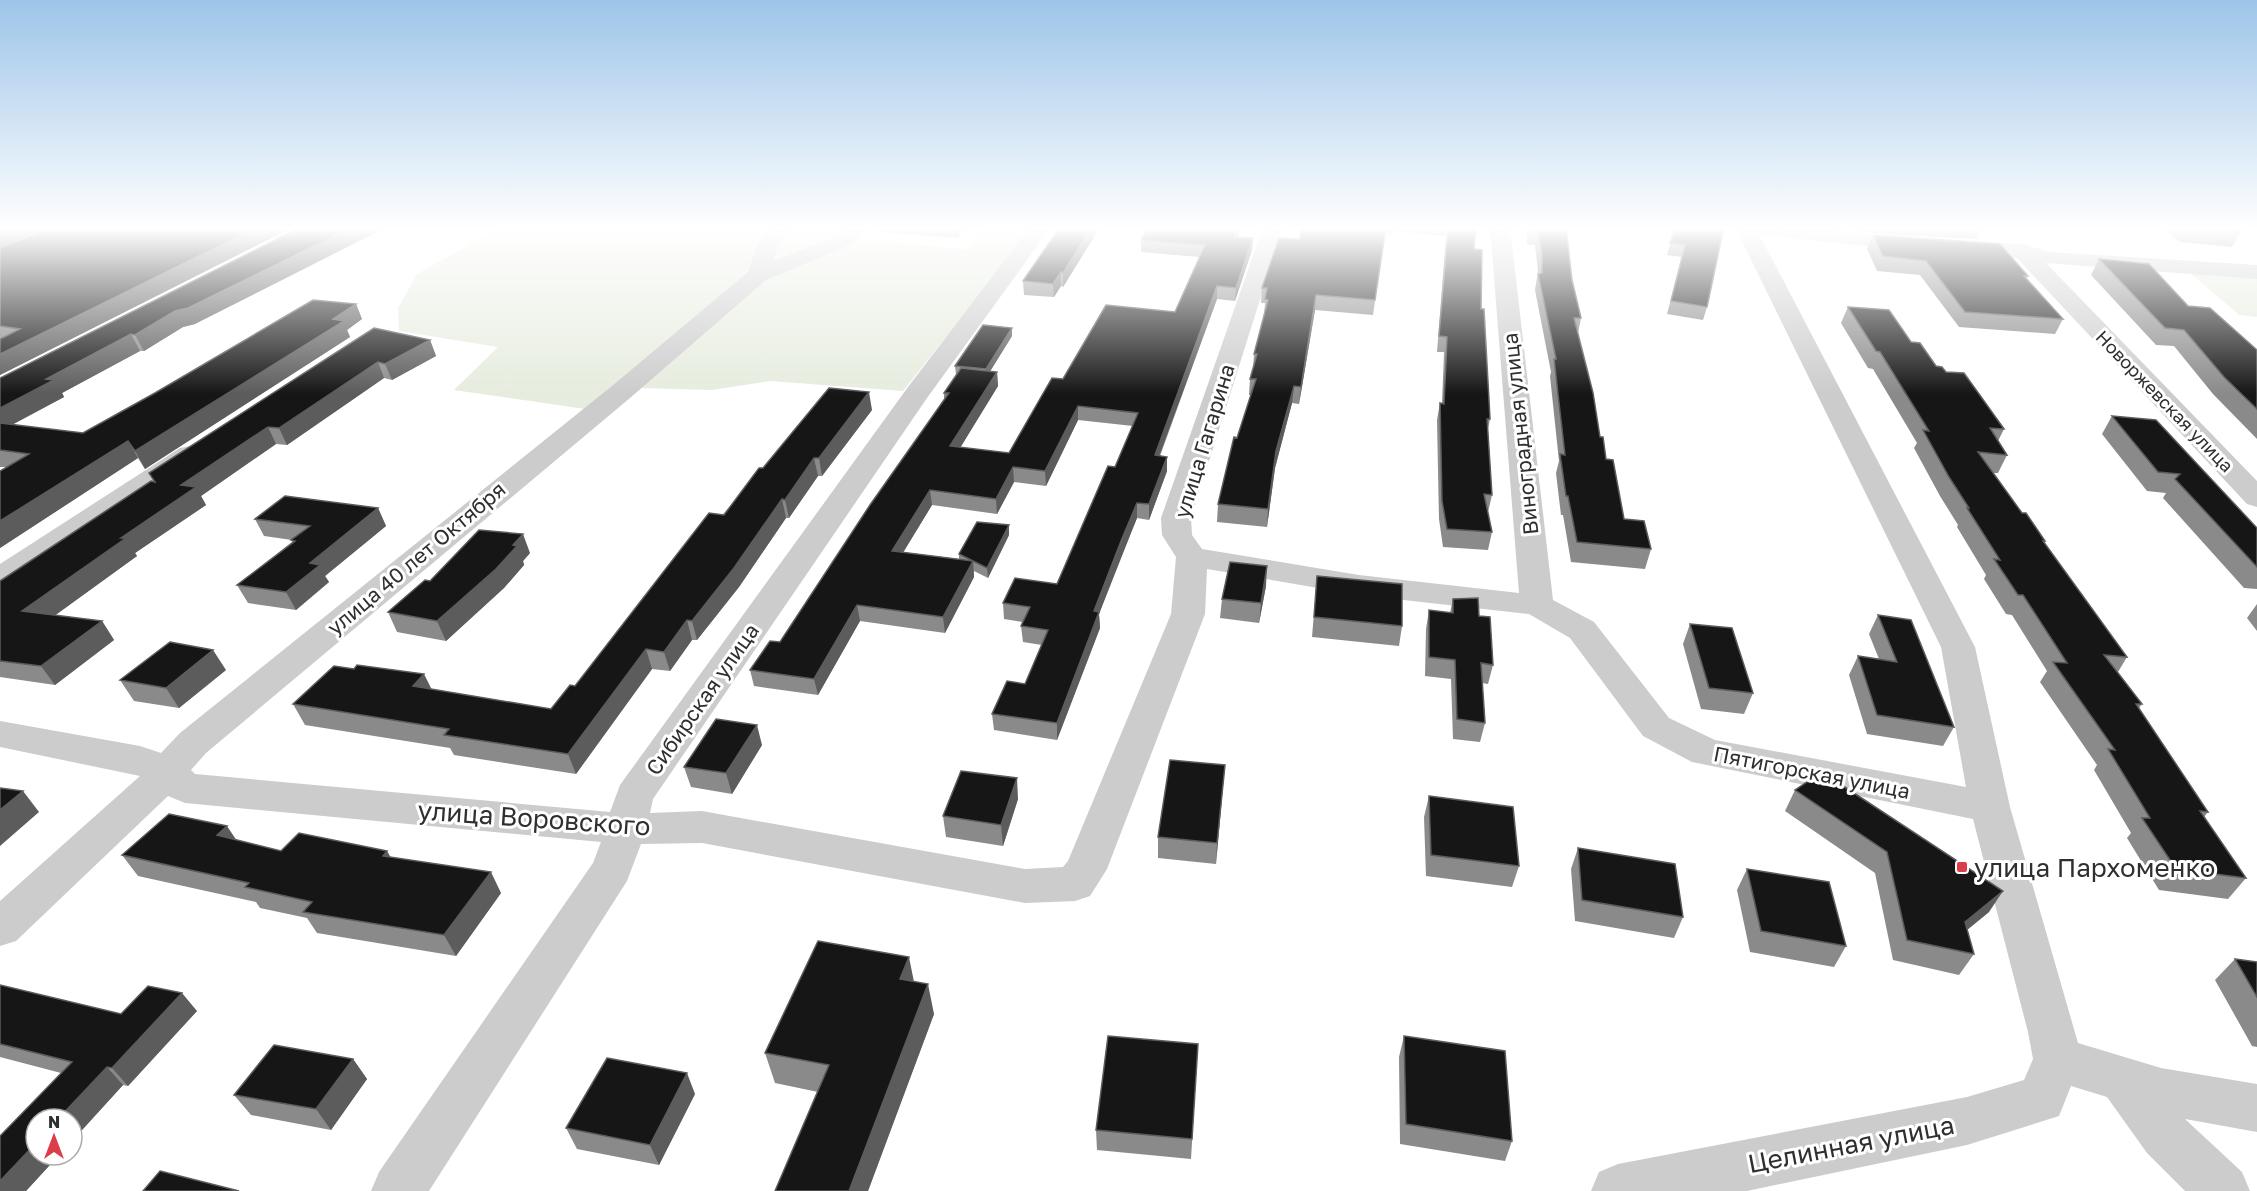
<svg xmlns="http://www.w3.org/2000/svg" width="2257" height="1191" viewBox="0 0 2257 1191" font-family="'Golos Text',sans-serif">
<rect width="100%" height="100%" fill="#fff"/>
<path fill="#e6ecde" d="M501,227h356l-5,12 116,10 18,-22h47l-130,164 -133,-10 -58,9 -71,-2 -56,21 -131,-19 44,-43 -99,-16 -1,-23 19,-34z
M2187,270l70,4v43l-18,-2z"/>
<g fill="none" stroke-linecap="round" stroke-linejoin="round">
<path fill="#ccc" fill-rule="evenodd" d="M773,227h22l-17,18 -5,16 65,-25 9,-9h23l-18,17 -86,36 -136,118 -424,355 -15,17 4,4 415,38 10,-27 288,-398 122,-160h21l-124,171 -274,401 -3,14 52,-2 323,58 38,-2 5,-6 103,-247 5,-57 -14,-22 -1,-17 102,-291h20l-92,291 1,17 10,14 157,26 160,18 -29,-366h20l43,373 41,22 75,96 46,22 251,47 -25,-140 -206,-420h72l75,9 139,8 29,8 207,13v14l-211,-16 211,218v26l-10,-3 -230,-246 -135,-10 -123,-14 216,413 35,160 68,236 83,25 96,16v48l-72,-13 57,53 8,19h-65l-38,-38 -40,-56 -36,-11 -12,30 -92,29 -220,46h-156l8,-19 19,-8 349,-67 57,-17 9,-21 -5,-27 -55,-213 -281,-57 -49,-26 -73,-98 -41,-24 -170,-19 -152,-26 -2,45 -98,255 -17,27 -15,5 -50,2 -323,-60 -61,1 -14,37 -198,310h-58l8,-19 214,-309 8,-21 -416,-39 -17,-7 -152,145 -16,5v-45l140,-125 -140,-29v-26l140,25 21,7 19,-20 432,-347 136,-114 10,-29z
M190,446l10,2 4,6 -4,6 -189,125 -11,3v-24l180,-116z"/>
</g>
<path fill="#8a8a8a" d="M293,227l-293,148v-127z
M301,227l-106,97 -12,3 -39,24h-4l-78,42 2,4 -52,28 71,8 273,-129 6,15 -15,11 3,7 -205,132 -7,-11 -138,90v-77l6,-4h-6v-89z
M880,227h86l-9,11 -76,-6z
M1100,227l-37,60 -2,-1 -7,11 -30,-2 -1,-14z
M1301,227h175l-2,22 7,60 9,110 -2,10 4,66 -4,17 4,20 -4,18 -45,-3 -4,-28 -2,-99 3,-17 2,1 2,-52h-7l9,-116 -53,-5 -1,3 -7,-1 -12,82 -58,-5 -16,94 -7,-1 -17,65 -8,59 -50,-5 1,-18 19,-66 14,-43h-2l1,-16 3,-9 1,-16 10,-39 1,-12h-4l1,-15 38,-49z
M1527,227h39l6,53 9,38 -3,15 22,104 6,22 18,60 27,30 -6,20 -74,-7 -8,-47h-2l-5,-42 3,-12 -9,-85 1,-4 -16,-82 3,-19 -3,-26 -8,-1z
M1675,227h49l-17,80 -4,13 -36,-6 15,-57 -15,-2z
M1842,227h140l-5,12 -95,-5 -23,-3 -1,-2z
M2162,227h74l5,4 -9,16 -52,-5z
M1873,235l155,41 -2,3 37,40 -8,15 -96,-7 -39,-52 -43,-4 -10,-22z
M1238,237l15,1 -1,12 -17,51 -18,-2 -57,157 7,1v14l-18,49 -12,-2 -16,38 -22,58 1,14 -43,112 -63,-10 -2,-16 33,-30 17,-39 -19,-3 -2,-16 2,-4 -19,-3 -1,-16 54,-19 58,-117 18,-41 -55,-6 -32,66 -32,-4 -17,32 -65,-9 -29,47 56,7v-5l50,-19 -21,43 -14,-7v6l-29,56 -85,-12 -42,74 -64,-9 -4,-16 30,-28 164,-243v-6l12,-18 -1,-9 57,-30 -22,35 7,1 1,14 -38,62 49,5 54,-74 112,-67 24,-55 -58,-5v-12z
M2099,259l89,47 69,44v89l-44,-45 -39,-48 -18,-1 -65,-70z
M1848,307l63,35 25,24 10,6 58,57 -6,12 9,14 -9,18h-5l29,40 23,28 -1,1 83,115 -9,15 24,32 -3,4 69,104 -4,5 42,61 -18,21 -69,-9 -32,-52 4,-5 -37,-63 3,-5 -57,-83 7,-11 -35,-56 -6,-1 -22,-35 2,-4 -29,-48 1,-2 -18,-29 -26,-48 3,-5 -44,-74 -5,-1 -27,-45z
M374,328l56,12 6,16 -44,24 -8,-2 -97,67 -11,-1 -75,52 5,9 -71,48 2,3 -82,59 47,6 12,19 -59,45 -55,-8v-96l155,-99 -6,-9z
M872,410l-50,66h-4l-29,42h-3l-47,69 -42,53h-5l-22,31 -18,-2 -76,105 -122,-19 -4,-7 -145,-23 -12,-21 139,-15 119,20 24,-23 188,-218z
M2112,416l145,112v61l-13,-1 -81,-90 3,-5 -19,-2 -45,-57z
M378,508l8,18 -61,50 4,6 -33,28 -48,-7 -11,-18 55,-43v-2l-28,-4 -9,-17z
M530,553l-7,8 1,4 -20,23 -58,53 -49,-9 -9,-20 42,-31z
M1317,576l85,50 -3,20 -87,-9z
M1266,586l-7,37 -39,-5 2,-19z
M1453,599l26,17 14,49 -5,19 -6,-1 3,40 -5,19 -27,-3 -2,-60 -26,-3 1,-47 3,-19 21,3z
M2257,604v27l-10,-13z
M1878,615l76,112 -11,19 -76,-12 -18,-59 9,-19 21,3 -10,-25z
M1690,624l63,69 -9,21 -43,-5 -18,-65z
M226,670l-47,38 -45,-7 -14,-21z
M762,745l-30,49 -41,-7 -7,-20z
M1225,765l-9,99 -58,-6v-21z
M1795,790l194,122 -22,18 7,24 -15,21 -66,-15 -18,-87 -90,-62z
M1429,796l90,70 -7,21 -86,-11 -2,-59z
M1018,799l-15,47 -57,-9 -3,-21z
M236,840l45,11h106l3,6 111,36 -45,63 -139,-23 -10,-15 -47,-10 -4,-6 -118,-26 -16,-21z
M1578,848l105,69 -9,21 -99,-17 -4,-52z
M1747,869l99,77 -12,21 -84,-15 -13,-62z
M2235,959l22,3v85l-5,-1 -37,-66z
M914,982l20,32 -66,177h-93l43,-99 -43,-9 -10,-30z
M0,985l121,29 76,-3 -69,75 -5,-1 -51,56v-22l-36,36h23l-33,36h-26l61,-118 -61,-16z
M1404,1036l108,105 -7,20 -105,-17 -1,-87z
M1198,1044l-7,115 -94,-9 -1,-20z
M353,1059l14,20 -36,51 -80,-15 -17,-20z
M695,1094l-36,71 -82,-16 -11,-21z"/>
<path fill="#5c5c5c" d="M5,227h42l-47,21v-18z
M258,227h35l-293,148v-21z
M353,227h34l-192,97 -12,3 -39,24 -9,-16 40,-24z
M957,227h9l-9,11 -1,-10z
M1092,227h8l-37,60v-14z
M1238,227h3l-7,22v-12z
M1253,238l-1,12 -17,51 1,-13z
M1061,272v14l-7,11 -1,-13z
M1217,286v13l-63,171 1,-15z
M1316,295l-1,15 -16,94 2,-17z
M356,304l6,15 -15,11 3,7 -205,132 -10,-18z
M1012,328v8l-26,42v-9z
M131,334l9,17 -78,42 2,4 -64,34v-23l46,-29z
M430,340l6,16 -44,24 -7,-16z
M378,362l6,16 -97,67 -8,-17z
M997,372l1,14 -46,75 -2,-15z
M1294,386l-2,17 -17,65 -8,59 1,-18 8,-58z
M869,392l3,18 -50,66 -3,-18z
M1078,406v14l-32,66 -1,-15z
M268,427l8,17 -75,52 5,9 -71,48 2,3 -102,74 -13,-19 159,-126z
M128,441l10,17 -138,90v-27z
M1167,457v14l-18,49v-16z
M814,458l4,18 -29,42 -4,-18z
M1013,467l1,15 -17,32 -1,-15z
M930,490l2,15 -37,61 -3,-15z
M782,499l4,19 -47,69 -42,53 -5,-19z
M1137,503v15l-38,96 1,14 -43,112v-17l37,-112z
M378,508l8,18 -61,50 4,6 -33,28 -10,-18 24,-29z
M1009,525v10l-21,43 -1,-10z
M523,534l7,19 -7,8 1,4 -20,23 -58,53 -9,-20z
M973,561l1,16 -29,56 -2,-16z
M1267,566l-1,20 -7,37 2,-20z
M857,605l3,16 -42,74 -4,-16z
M687,620l5,20 -22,31 -6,-19z
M102,621l12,19 -59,45 -14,-19z
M646,649l6,20 -76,105 -8,-20z
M213,650l13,20 -47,38 -13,-20z
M424,674l10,20 -21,-8z
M757,725l5,20 -30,49 -6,-21z
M1225,765l-2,20 -7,79 1,-21z
M1017,778l1,21 -15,47 -2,-21z
M23,791l16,21 -39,34v-36z
M227,826l14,21 -24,-12z
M387,851l12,21 -16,-16z
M491,872l10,21 -45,63 -12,-21z
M2003,891l-14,21 -38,31 14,-21z
M909,957l6,30 -15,-8z
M928,984l6,30 -66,177h-19z
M182,993l15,18 -69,75 -16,-18z
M353,1059l14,20 -36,51 -15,-21z
M107,1067l16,18 -51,56v-22h-14z
M687,1073l8,21 -36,71 -9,-20z
M36,1143v12h23l-33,36h-26v-10z"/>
<path fill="#161616" stroke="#5c5c5c" stroke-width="1.5" d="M51,227h207l-258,127v-15l20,-10 -20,-3v-78z
M301,227h52l-165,81 -13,3 -40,24 -4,-1 -85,45 8,1 -54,28v-30z
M1060,227h32l-29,46 -2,-1 -8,12 -30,-3z
M1148,227h90l-4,10 19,1 -17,50 -19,-2 -62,169 12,2 -18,47 -12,-1 -16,38 -27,70 5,1 -42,111 -65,-9 15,-33 18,3 23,-54 -27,-4 9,-19 -27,-4 12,-25 42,6 51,-118 7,1 23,-54 -60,-7 -33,65 -32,-4 -17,32 -66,-9 -38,61 81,10 -30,56 -86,-12 -43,74 -64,-9 20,-29 10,1 90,-137 79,-112h-5l17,-25 36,4 -47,74 59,7 43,-75 11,1 43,-74 69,7 30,-67 -64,-5z
M1301,227h85l-11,73 -59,-5 -15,92 -7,-1 -18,65 -8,58 -50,-5 16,-67 3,1 19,-59h-6l7,-25h-3l14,-54 -3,-1 2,-11h-5l17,-50 21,1z
M1448,227h28l-2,22 8,1 -1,59h3l6,110h-3l5,76 -8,-1 8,38 -45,-3 -5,-28 -2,-98 4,1 3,-67 -8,-1z
M1530,227h36l6,53 9,38h-7l19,75 7,44h3l3,22 7,1 11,59 20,2 7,28 -74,-7 -9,-46h-2l-6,-42 5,1 -11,-96h2l-18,-85 4,-1v-18l-4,-25 -7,-1z
M1675,227h49l-17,80 -36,-6 14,-56 -15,-2z
M2195,227h41l5,4z
M1873,235l127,9 28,32h-4l39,43 -98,-7 -39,-51 -43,-5z
M2099,259l50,5 39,42 22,2 47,42v59l-33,-32 -40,-47 -19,-2z
M313,300l43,4 -23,15 11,2 -209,130 -7,-10 -128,80v-50l29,-17 -29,-4v-27l83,10 72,-40z
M1848,307l41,3 22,32 9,1 16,23 6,1 4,5 18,1 40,56 -14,-1 17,27 -29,-3 44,61h4l19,28h-2l84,116 -23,-2 38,49h-6l72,108 -8,-1 46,67 -70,-9 -34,-51h8l-42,-69 7,1 -62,-88 14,1 -44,-68h-5l-24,-36 6,1 -33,-52h2l-20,-31 -26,-47 6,1 -49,-79 -4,-1z
M983,325l29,3 -26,41 -31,-3z
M374,328l56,12 -45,24 -7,-2 -99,66 -11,-1 -87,58 15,2 -75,51h5l-104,73 80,10 -61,45 -41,-5v-80l151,-100 4,1 -6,-9z
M829,388l40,4 -50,66h-5l-29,42 -3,-1 -48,69 -42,53 -5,-1 -23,32 -18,-3 -78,105 -124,-19 5,-6 -156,-25 41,-38 20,3 3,-4 67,9 -11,12 138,23 19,-24 5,1 134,-173 15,2 35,-47h4z
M2112,416l44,4 101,108v39l-82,-88 5,-5 -22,-2z
M285,496l93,12 -68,55 10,2 -34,27 -49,-7 58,-44 -4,-1 19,-14 -55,-7z
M977,522l32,3 -22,43 -28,-14z
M479,530l44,4 -10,11 4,1 -21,23 -59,52 -49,-9 37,-32 5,1z
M1230,562l37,4 -6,37 -39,-4z
M1317,576l85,8v42l-88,-9z
M1478,598l1,18 11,1 3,48 -12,-2 4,60 -28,-4 -2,-59 -26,-3v-47l24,3v-14z
M1878,615l33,5 43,107 -77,-12 -19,-59 39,6z
M1690,624l42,4 21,65 -44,-5z
M170,642l43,8 -47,38 -46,-8z
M716,719l41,6 -31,48 -42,-6z
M1170,760l55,5 -8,78 -59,-6z
M961,771l56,7 -16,47 -58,-9z
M1822,772l181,119 -38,31 9,32 -67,-14 -20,-88 -92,-62z
M0,788l23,3 -23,19z
M1429,796l84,11 6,59 -88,-11z
M169,814l58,12 -10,9 64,16 18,-18 88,18 -4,5 108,16 -47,63 -141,-23 9,-10 -67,-15 4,-4 -127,-28z
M1578,848l97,16 8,53 -101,-17z
M1747,869l82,13 17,64 -85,-15z
M818,941l91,16 -9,22 28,5 -79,207h-74l54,-126 -64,-12z
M2235,959l22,3v35z
M0,985l121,29 27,-28 34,7 -70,75 -5,-1 -49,52h-22v24l-36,38v-45l72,-74 -72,-18z
M1108,1036l90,8 -6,95 -96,-9z
M1404,1036l101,15 7,90 -106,-17z
M274,1045l79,14 -37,50 -82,-14z
M607,1058l80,15 -37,72 -84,-17z
M160,1171l79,20h-96z"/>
<linearGradient id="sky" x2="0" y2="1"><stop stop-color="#9dc5e9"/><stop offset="0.58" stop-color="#fff"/><stop offset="1" stop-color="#fff" stop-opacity="0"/></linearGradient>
<rect width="2257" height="394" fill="url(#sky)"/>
<rect fill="#db3d4b" stroke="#fff" stroke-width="2" x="1956" y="861" width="12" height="12" rx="3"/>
<g text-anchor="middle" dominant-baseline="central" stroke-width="6" stroke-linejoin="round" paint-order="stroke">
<g font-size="18" fill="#2f2f2f" stroke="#fff">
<text transform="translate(2165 401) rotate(46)">Новоржевская улица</text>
</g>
<g font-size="21" fill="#2f2f2f" stroke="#fff">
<text transform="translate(1520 434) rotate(-96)">Виноградная улица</text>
<text transform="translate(1204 441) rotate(-73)">улица Гагарина</text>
<text transform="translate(416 558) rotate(-40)">улица 40 лет Октября</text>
<text transform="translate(702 699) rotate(-55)">Сибирская улица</text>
<text transform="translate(1812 772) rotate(11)">Пятигорская улица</text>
</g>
<g font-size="26" fill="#2f2f2f" stroke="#fff">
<text transform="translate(534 818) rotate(4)">улица Воровского</text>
<text transform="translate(1851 1144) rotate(-11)">Целинная улица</text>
</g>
<g font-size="26" fill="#2f2f2f" stroke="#fff" text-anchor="start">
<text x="1974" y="867">улица Пархоменко</text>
</g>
</g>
<g transform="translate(54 1137)"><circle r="28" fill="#ffffff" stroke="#acacac" stroke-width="1.5"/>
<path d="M0-4.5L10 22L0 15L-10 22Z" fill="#db3d4b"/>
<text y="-9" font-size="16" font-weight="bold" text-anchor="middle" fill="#2f2f2f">N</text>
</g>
</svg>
